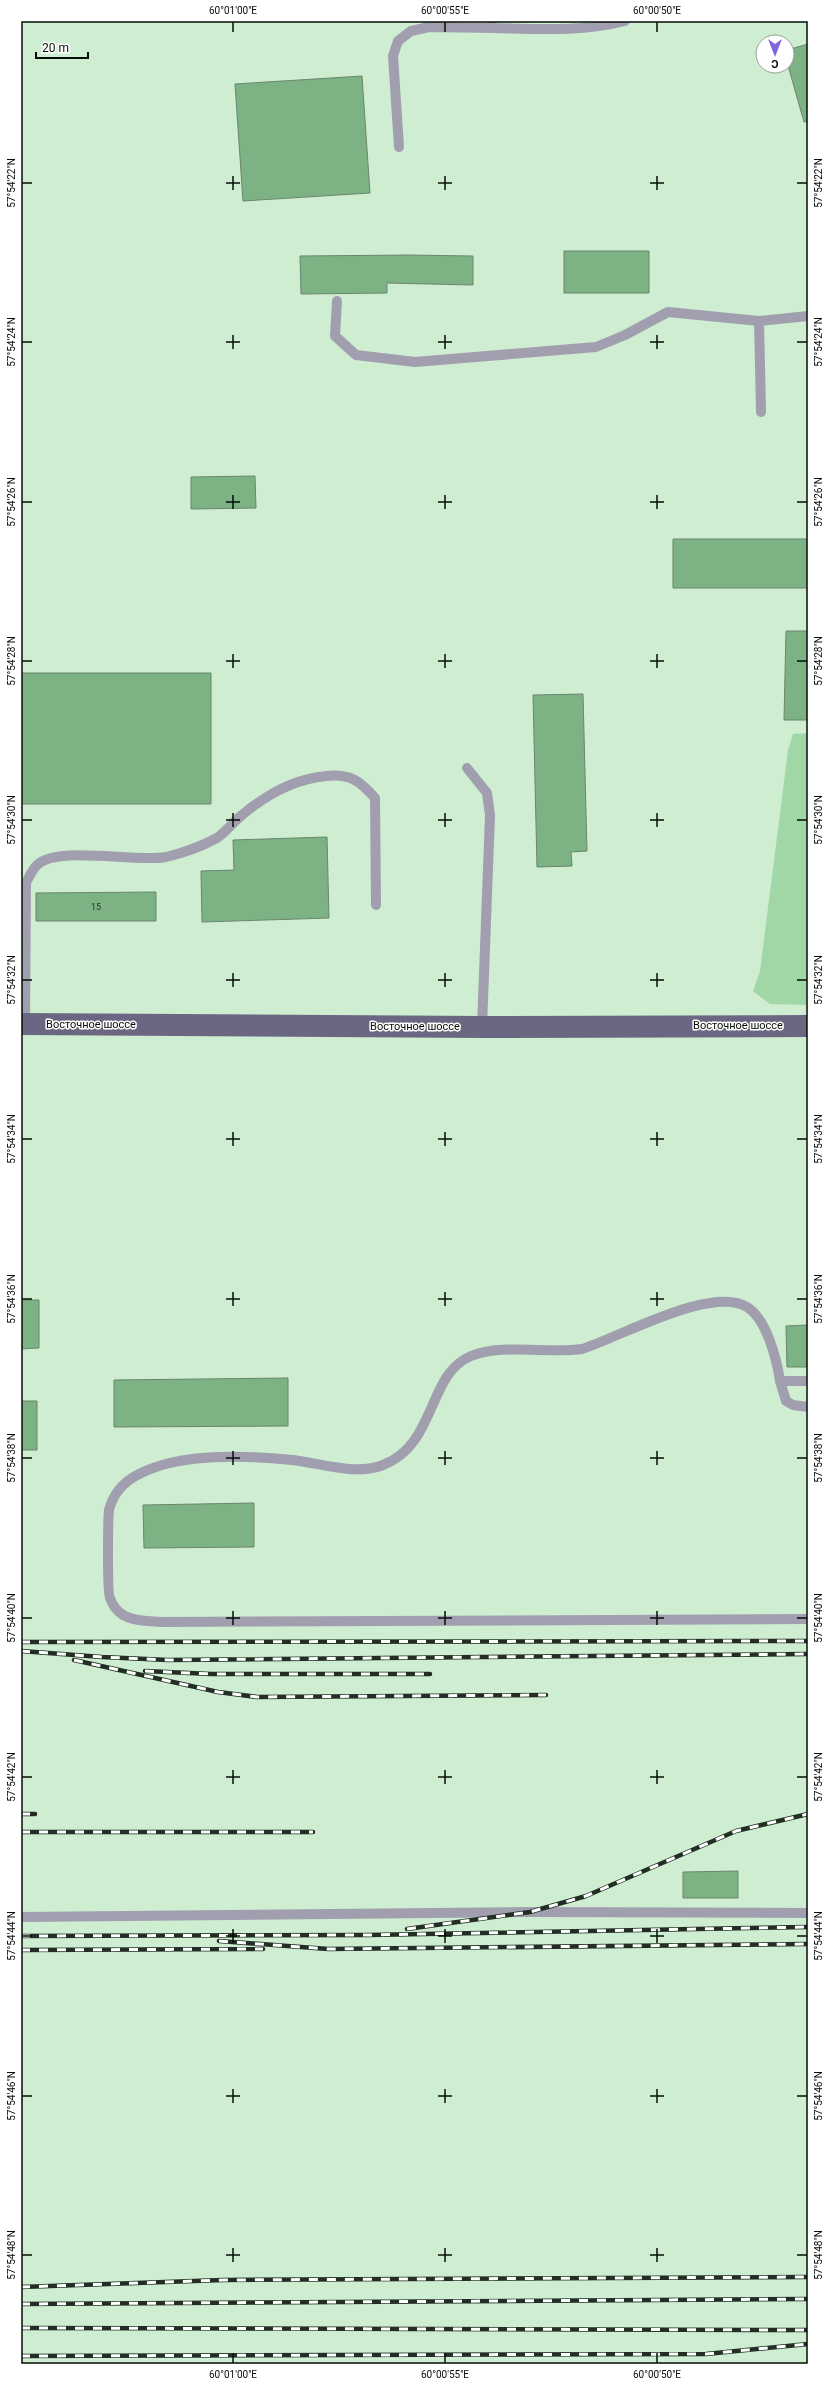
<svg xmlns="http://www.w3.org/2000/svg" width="829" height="2385" viewBox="0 0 829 2385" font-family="Roboto,sans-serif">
<rect width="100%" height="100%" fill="#ceedd1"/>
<path fill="#a1d7a7" d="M808,733v272l-38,-1 -17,-13 7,-20 28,-221 5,-16z"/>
<path fill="#7db384" stroke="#6a856c" d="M808,44v77l-4,1 -17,-60v-12z
M362,76l8,117 -127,8 -8,-117z
M564,251h85v42h-85z
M408,255l65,1v29l-86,-2v10l-86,1 -1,-38z
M255,476l1,32 -65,1v-32z
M673,539h135v49h-135z
M786,631h22v89h-24z
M21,673h190v131h-190z
M583,694l4,157 -16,1 1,14 -35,1 -4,-172z
M327,837l2,81 -127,4 -1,-51 33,-1 -1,-30z
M156,892v29h-120v-28z
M21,1300h18v48l-18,1z
M808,1325v42h-21l-1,-41z
M288,1378v48l-174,1v-47z
M21,1401h16v49h-16z
M254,1503v44l-110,1 -1,-43z
M738,1871v27h-55v-26z"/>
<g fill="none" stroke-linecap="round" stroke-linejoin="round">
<path stroke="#a19faf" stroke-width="10" d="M491,23l3,5c44,1 88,4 131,-7
M399,147l-6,-91 5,-15 13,-10 18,-4 65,1
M337,301l-2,35 21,19 59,7 181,-15 29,-12 43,-23 91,9 49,-5
M759,321l2,91
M467,768l20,25 3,22 -8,212
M25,1024l1,-141c3,-6 6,-13 11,-18 20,-20 99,-2 129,-8 17,-4 36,-11 51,-19 9,-6 16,-16 25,-23 24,-20 51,-36 84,-39 24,-3 34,5 49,22l1,107
M780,1381l6,20 7,4 15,2
M808,1381h-28c-3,-20 -13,-62 -33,-74 -35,-22 -127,30 -165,42 -34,5 -80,-6 -111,7 -44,18 -34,88 -88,109 -28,11 -62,-2 -91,-5 -39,-4 -92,-6 -130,5 -16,5 -34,12 -44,26 -4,5 -8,14 -9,19 -1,9 -2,83 1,88 2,6 7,13 13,17 10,6 26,6 37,7l648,-3
M21,1917l509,-5 278,1"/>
<path stroke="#6b6782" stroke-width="22" d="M21,1024l461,3 326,-1"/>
<defs>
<path id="rail" d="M21,1642l787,-1
M21,1651l81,6 66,3 640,-6
M74,1660l144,32 39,5 289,-2
M145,1671l66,3h219
M21,1814h14
M21,1832h292
M407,1929l123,-17 56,-16 150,-65 72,-17
M21,1936l347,-1 440,-8
M219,1941l109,8 480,-5
M21,1950l242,-1
M21,2287l202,-7 585,-3
M21,2304l787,-5
M21,2328l787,2
M21,2356l685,-2 102,-10"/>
</defs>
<use href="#rail" stroke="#222e23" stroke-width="4.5"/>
<use href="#rail" stroke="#fff" stroke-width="3" stroke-dasharray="9" stroke-linecap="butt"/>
</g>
<path fill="none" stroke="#050e06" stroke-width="1.5" d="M233,22v10M445,22v10M657,22v10M233,176v14M445,176v14M657,176v14M22,183h10M226,183h14M438,183h14M650,183h14M797,183h10M233,335v14M445,335v14M657,335v14M22,342h10M226,342h14M438,342h14M650,342h14M797,342h10M233,495v14M445,495v14M657,495v14M22,502h10M226,502h14M438,502h14M650,502h14M797,502h10M233,654v14M445,654v14M657,654v14M22,661h10M226,661h14M438,661h14M650,661h14M797,661h10M233,813v14M445,813v14M657,813v14M22,820h10M226,820h14M438,820h14M650,820h14M797,820h10M233,973v14M445,973v14M657,973v14M22,980h10M226,980h14M438,980h14M650,980h14M797,980h10M233,1132v14M445,1132v14M657,1132v14M22,1139h10M226,1139h14M438,1139h14M650,1139h14M797,1139h10M233,1292v14M445,1292v14M657,1292v14M22,1299h10M226,1299h14M438,1299h14M650,1299h14M797,1299h10M233,1451v14M445,1451v14M657,1451v14M22,1458h10M226,1458h14M438,1458h14M650,1458h14M797,1458h10M233,1611v14M445,1611v14M657,1611v14M22,1618h10M226,1618h14M438,1618h14M650,1618h14M797,1618h10M233,1770v14M445,1770v14M657,1770v14M22,1777h10M226,1777h14M438,1777h14M650,1777h14M797,1777h10M233,1929v14M445,1929v14M657,1929v14M22,1936h10M226,1936h14M438,1936h14M650,1936h14M797,1936h10M233,2089v14M445,2089v14M657,2089v14M22,2096h10M226,2096h14M438,2096h14M650,2096h14M797,2096h10M233,2248v14M445,2248v14M657,2248v14M22,2255h10M226,2255h14M438,2255h14M650,2255h14M797,2255h10M233,2353v10M445,2353v10M657,2353v10"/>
<g text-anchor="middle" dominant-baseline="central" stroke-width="3" stroke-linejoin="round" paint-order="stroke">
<g font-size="9" fill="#233726">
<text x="96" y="907">15</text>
</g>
<g font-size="11" fill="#050e06" stroke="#fff">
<text x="91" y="1024">Восточное шоссе</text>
<text x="738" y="1025">Восточное шоссе</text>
<text x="415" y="1026">Восточное шоссе</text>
</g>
</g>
<rect width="829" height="2385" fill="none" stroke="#ffffff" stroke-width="44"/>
<g transform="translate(775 54) rotate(180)"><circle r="19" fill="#ffffff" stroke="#9b9f9b"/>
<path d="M0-3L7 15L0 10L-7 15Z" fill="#8164df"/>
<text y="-6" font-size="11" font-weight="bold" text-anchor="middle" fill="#050e06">С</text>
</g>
<path d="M36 52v6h52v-6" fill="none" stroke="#050e06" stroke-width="2"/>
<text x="42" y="52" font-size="12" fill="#050e06" stroke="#ffffff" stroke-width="3" paint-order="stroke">20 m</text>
<rect x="22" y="22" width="785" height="2341" fill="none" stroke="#050e06" stroke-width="1.5"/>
<g font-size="10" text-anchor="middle" fill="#050e06">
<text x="233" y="14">60°01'00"E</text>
<text x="445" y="14">60°00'55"E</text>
<text x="657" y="14">60°00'50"E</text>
<text transform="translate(818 183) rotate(-90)" y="4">57°54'22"N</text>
<text transform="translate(11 183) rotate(-90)" y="4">57°54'22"N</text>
<text transform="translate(818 342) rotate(-90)" y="4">57°54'24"N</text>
<text transform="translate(11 342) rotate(-90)" y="4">57°54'24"N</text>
<text transform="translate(818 502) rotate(-90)" y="4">57°54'26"N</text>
<text transform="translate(11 502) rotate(-90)" y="4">57°54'26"N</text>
<text transform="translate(11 661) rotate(-90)" y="4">57°54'28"N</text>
<text transform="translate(818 661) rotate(-90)" y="4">57°54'28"N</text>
<text transform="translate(11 820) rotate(-90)" y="4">57°54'30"N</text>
<text transform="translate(818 820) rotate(-90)" y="4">57°54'30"N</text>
<text transform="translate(818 980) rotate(-90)" y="4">57°54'32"N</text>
<text transform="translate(11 980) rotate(-90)" y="4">57°54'32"N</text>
<text transform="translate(11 1139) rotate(-90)" y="4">57°54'34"N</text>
<text transform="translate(818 1139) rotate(-90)" y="4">57°54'34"N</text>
<text transform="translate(818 1299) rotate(-90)" y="4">57°54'36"N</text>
<text transform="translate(11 1299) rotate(-90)" y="4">57°54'36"N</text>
<text transform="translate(11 1458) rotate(-90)" y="4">57°54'38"N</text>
<text transform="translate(818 1458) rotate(-90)" y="4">57°54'38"N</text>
<text transform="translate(818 1618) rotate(-90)" y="4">57°54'40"N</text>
<text transform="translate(11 1618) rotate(-90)" y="4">57°54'40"N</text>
<text transform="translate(818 1777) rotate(-90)" y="4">57°54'42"N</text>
<text transform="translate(11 1777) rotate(-90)" y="4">57°54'42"N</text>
<text transform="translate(11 1936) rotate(-90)" y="4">57°54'44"N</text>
<text transform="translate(818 1936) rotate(-90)" y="4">57°54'44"N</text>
<text transform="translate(818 2096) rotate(-90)" y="4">57°54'46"N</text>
<text transform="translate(11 2096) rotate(-90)" y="4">57°54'46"N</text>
<text transform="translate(11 2255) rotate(-90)" y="4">57°54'48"N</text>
<text transform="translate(818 2255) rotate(-90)" y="4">57°54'48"N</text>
<text x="233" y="2378">60°01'00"E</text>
<text x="445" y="2378">60°00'55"E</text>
<text x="657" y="2378">60°00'50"E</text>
</g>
</svg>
